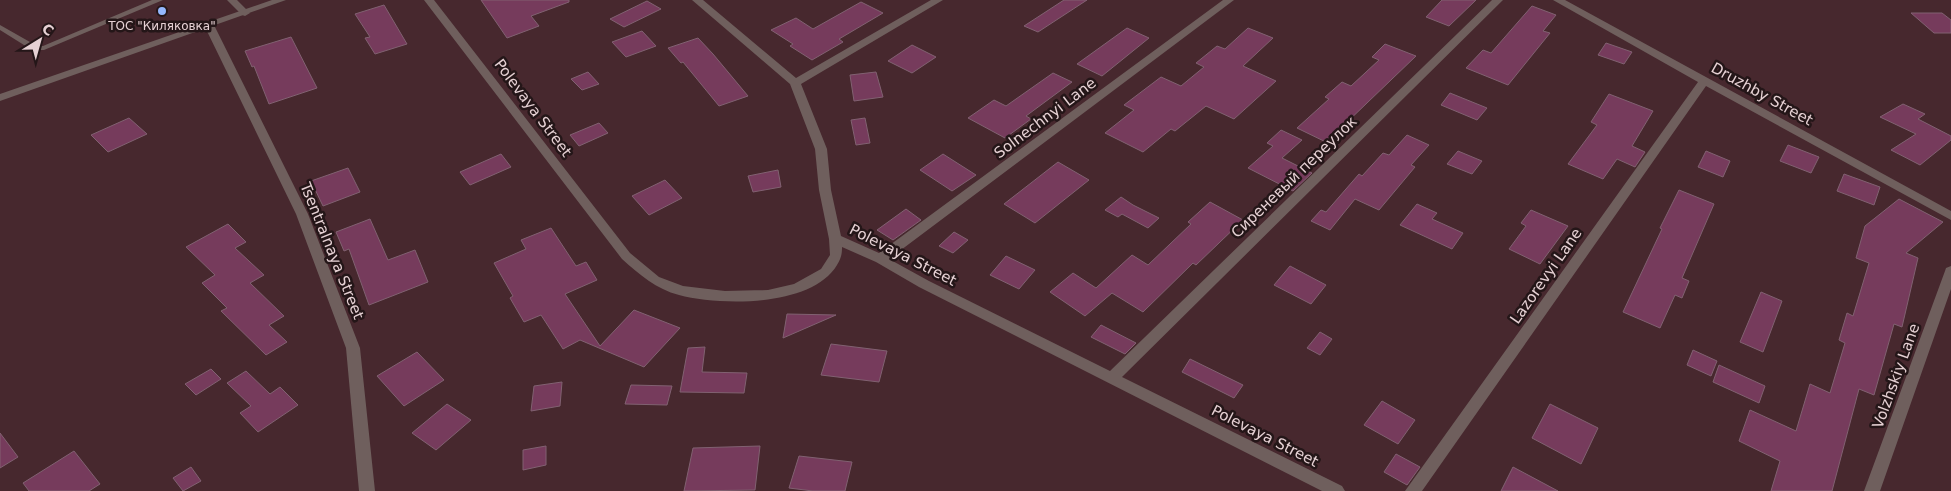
<svg xmlns="http://www.w3.org/2000/svg" width="1951" height="491" viewBox="0 0 1951 491" font-family="'DejaVu Sans',sans-serif">
<rect width="100%" height="100%" fill="#47282e"/>
<path fill="#763b5c" stroke="#816171" d="M481,0h88v2l-38,14 8,10 -32,12z
M1064,0h23l-49,32 -14,-6z
M1442,0h34l-27,26 -23,-9z
M647,1l14,8 -37,18 -14,-8z
M861,2l22,11 -44,26 4,3 -31,18 -22,-14 3,-2 -22,-14 25,-12 17,11z
M384,5l23,39 -32,10 -10,-16 5,-1 -15,-23z
M1532,6l24,9 -13,16 7,2 -42,52 -42,-17 17,-18 8,3z
M1911,13h31l9,7v13h-17z
M1127,28l22,10 -47,38 -25,-12z
M1248,28l25,10 -30,28 33,15 -42,38 -28,-13 -31,25 -4,-2 -28,23 -38,-19 29,-23 -10,-5 37,-28 20,9 23,-19 -8,-4 21,-17 8,3z
M642,31l14,15 -30,11 -14,-15z
M291,37l26,51 -48,16 -15,-38 -2,1 -7,-16z
M698,38l15,16 35,42 -29,10 -36,-44 -2,1 -13,-15z
M1606,43l26,9 -8,12 -26,-9z
M1385,44l31,12 -73,70 7,3 -18,16 -35,-17 32,-29 -4,-2 17,-15 9,4 28,-26 -7,-3z
M912,45l24,12 -24,16 -24,-12z
M588,72l11,12 -17,6 -11,-11z
M876,72l7,25 -29,4 -4,-26z
M1053,73l19,9 -46,34 5,3 -26,19 -37,-20 26,-18 12,6z
M1450,93l37,15 -10,12 -36,-15z
M1609,94l44,17 -21,35 13,6 -10,15 -18,-8 -14,20 -35,-15 29,-39 -6,-3z
M1903,104l22,10 -7,5 33,17v4l-31,25 -29,-15 25,-16 -36,-17z
M129,118l18,16 -39,18 -17,-17z
M865,118l5,25 -14,2 -5,-25z
M599,123l9,10 -29,13 -9,-11z
M1281,130l21,10 -20,18 30,15 -19,18 -45,-23 25,-22 -6,-3z
M1407,135l22,10 -18,20 4,2 -36,43 -24,-11 -25,31 -19,-9 10,-11 5,2 33,-38 3,2 21,-23 6,2z
M1788,145l31,12 -8,16 -31,-12z
M1458,151l24,10 -10,13 -25,-10z
M1706,151l24,10 -7,16 -25,-10z
M501,154l10,13 -41,18 -10,-13z
M943,154l33,21 -24,16 -32,-21z
M1058,162l31,18 -54,43 -31,-19z
M348,168l12,24 -37,14 -12,-25z
M778,170l3,17 -28,5 -5,-16z
M1844,174l36,13 -6,18 -37,-14z
M665,180l17,18 -33,17 -17,-19z
M1679,190l35,14 -32,74 7,3 -7,17 -7,-3 -15,33 -37,-16 39,-83 -2,-1z
M1121,197l12,8 26,13 -11,10 -26,-14 -4,3 -13,-7z
M1899,199l44,23 -37,31 12,5 -16,69 -8,-3 -20,71 -15,-6 -27,102h-61l9,-30 -41,-20 11,-31 46,21 14,-47 20,9 15,-50 -6,-3 8,-27 6,3 16,-53 -13,-5 9,-32z
M1210,202l33,18 -47,45 -3,-2 -50,49 -31,-19 -27,23 -35,-24 23,-19 23,15 36,-33 16,10 43,-41 -3,-2z
M1417,204l20,9 -5,6 31,14 -11,16 -52,-24z
M906,209l15,11 -28,20 -16,-10z
M1531,210l37,16 -28,38 -31,-15 17,-23 -5,-3z
M370,219l18,41 27,-10 13,32 -59,23 -20,-56 -5,2 -8,-19z
M228,224l18,18 -11,6 29,27 -14,8 34,33 -15,9 18,17 -21,13 -45,-44 6,-3 -25,-25 13,-8 -29,-28z
M551,228l25,38 10,-4 11,18 -32,14 35,52 34,-36 46,18 -36,39 -64,-27 -17,9 -22,-34 -17,7 -14,-24 3,-2 -19,-33 32,-14 -5,-9z
M954,232l14,8 -15,13 -14,-7z
M1006,256l29,14 -16,19 -29,-14z
M1290,266l36,19 -15,19 -37,-19z
M1761,292l21,9 -19,51 -23,-10z
M787,314l49,1 -53,23z
M1101,325l35,18 -11,11 -34,-17z
M1320,332l12,7 -12,16 -13,-7z
M831,344l56,7 -8,31 -58,-7z
M705,347l-3,25 45,1 -3,20 -64,-1 8,-44z
M1693,350l24,11 -6,15 -24,-11z
M417,352l27,28 -40,26 -27,-30z
M1190,359l53,26 -9,13 -52,-26z
M1719,365l46,21 -6,17 -46,-21z
M211,369l10,10 -25,16 -11,-11z
M246,371l24,23 10,-7 18,18 -40,27 -18,-19 11,-7 -24,-23z
M562,382l-2,24 -29,5 3,-25z
M631,385l41,1 -5,19 -42,-1z
M1382,401l33,19 -17,24 -34,-19z
M447,404l24,16 -35,30 -24,-17z
M1550,404l48,24 -17,36 -49,-26z
M0,433l18,24 -18,11z
M546,446v19l-23,5v-20z
M760,446l-5,44 -71,1 9,-43z
M74,451l26,33 -11,7h-60l-6,-8z
M1396,454l24,13 -13,18 -23,-13z
M799,456l53,6 -7,29h-32l-24,-3z
M191,467l10,14 -18,10 -10,-13z
M1513,467l45,24h-57z"/>
<g fill="none" stroke-linecap="round" stroke-linejoin="round">
<path fill="#6f5f5d" fill-rule="evenodd" d="M152,0h11l-119,50h-12l-32,-20v-5l37,21h6z"/>
<path fill="#6f5f5d" fill-rule="evenodd" d="M227,0h10l13,13 -5,3 -3,-1z
M424,0h10l196,253 29,24 24,9 42,5 43,-1 26,-6 27,-15 9,-14 -1,-16 -10,-49 -4,-41 -25,-65 -98,-84h11l93,78 135,-78h12l-142,84 26,65 4,41 10,46 38,17 344,-253h11l-345,259 40,22 181,90 382,-371h11l-381,377 220,109 3,5h-23l-403,-204 -43,-25 -34,-15c0,8 -1,11 -5,18 -25,42 -116,41 -158,30 -23,-6 -39,-20 -57,-36z
M1553,0h12l386,211v9l-245,-134 -284,405h-17l293,-409z
M209,22l5,3 94,189 52,134 15,143h-16l-13,-143 -50,-134 -92,-189z
M1951,266v23l-71,202h-16l81,-220 1,-3z"/>
<path fill="#6f5f5d" fill-rule="evenodd" d="M272,0h14l-286,101v-7z"/>
</g>
<circle fill="#94b7fd" stroke="#241618" stroke-width="2" cx="162" cy="11" r="5"/>
<g text-anchor="middle" dominant-baseline="central" stroke-width="5" stroke-linejoin="round" paint-order="stroke">
<g font-size="12" fill="#e6d1d4" stroke="#241618">
<text x="162" y="26">ТОС "Киляковка"</text>
</g>
<g font-size="15" fill="#e6d1d4" stroke="#241618">
<text transform="translate(1762 94) rotate(29)">Druzhby Street</text>
<text transform="translate(533 108) rotate(53)">Polevaya Street</text>
<text transform="translate(1045 118) rotate(-37)">Solnechnyi Lane</text>
<text transform="translate(1294 177) rotate(-44)">Сиреневый переулок</text>
<text transform="translate(332 251) rotate(68)">Tsentralnaya Street</text>
<text transform="translate(903 255) rotate(27)">Polevaya Street</text>
<text transform="translate(1546 276) rotate(-55)">Lazorevyi Lane</text>
<text transform="translate(1896 376) rotate(-70)">Volzhskiy Lane</text>
<text transform="translate(1265 436) rotate(27)">Polevaya Street</text>
</g>
</g>
<g transform="translate(40 40) rotate(37)" stroke="#241618" stroke-width="4" paint-order="stroke">
<path d="M0-4L9 19L0 12L-9 19Z" fill="#e6d1d4"/>
<text y="-8" font-size="14" font-weight="bold" text-anchor="middle" fill="#e6d1d4">С</text>
</g>
</svg>
